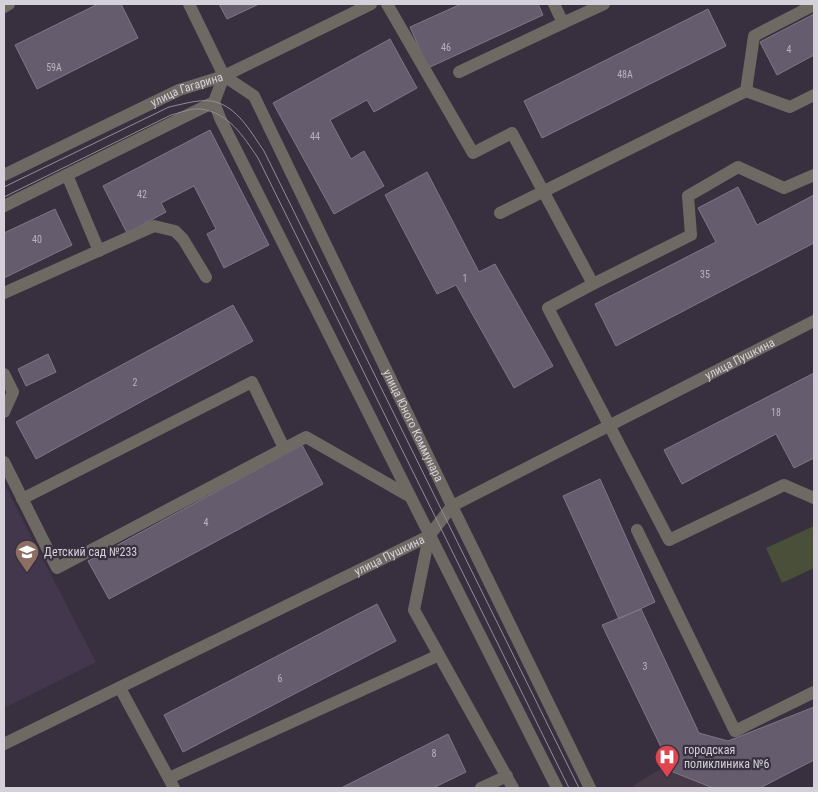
<svg xmlns="http://www.w3.org/2000/svg" width="818" height="792" viewBox="0 0 818 792" font-family="'Roboto Condensed',sans-serif">
<rect width="100%" height="100%" fill="#38303f"/>
<path fill="#42374c" d="M4,484l92,178 -92,46z"/>
<path fill="#463a49" d="M669,764l4,8 40,16h-76l-3,-3z"/>
<path fill="#494f38" d="M814,526v42l-32,15 -16,-35z"/>
<path fill="#655c6d" stroke="#7f7788" d="M98,4h23l17,34 -101,51 -22,-44z
M219,4h40l-32,15z
M461,4h77l5,11 -115,53 -18,-41z
M708,9l18,37 -184,92 -18,-37z
M814,14v41l-37,20 -17,-33z
M390,39l27,49 -43,24 -7,-12 -37,20 21,39 13,-8 20,35 -50,28 -61,-111z
M210,130l59,115 -45,23 -17,-34 9,-5 -22,-43 -33,17 5,9 -39,21 -24,-47z
M427,172l52,100 16,-8 58,102 -39,22 -58,-103 -19,9 -52,-99z
M738,187l19,38 57,-30v48l-198,103 -21,-42 121,-62 -18,-34z
M55,209l17,36 -68,33v-45z
M233,305l20,36 -217,118 -20,-37z
M48,354l8,18 -30,14 -8,-17z
M814,373v85l-20,10 -18,-34 -94,50 -18,-34z
M302,445l21,39 -214,115 -21,-38z
M600,479l55,123 -36,17 -56,-123z
M377,604l19,37 -213,111 -19,-37z
M641,609l58,124 29,8 86,-34v53l-54,28h-47l-40,-16 -71,-147z
M448,734l18,38 -33,16h-92z"/>
<g fill="none" stroke-linecap="round" stroke-linejoin="round">
<g stroke="#6f6963" stroke-width="12">
<path id="s1" d="M189,4l35,72 30,20 198,410 138,282"/>
<path d="M387,4l86,149 39,-20 81,151 -45,24 121,232 115,-55 30,13"/>
<path d="M554,4l9,19 41,-19"/>
<path d="M4,7l5,-3"/>
<path d="M459,72l104,-49"/>
<path d="M224,76l-10,26 6,16 337,670"/>
<path d="M746,91l44,16 24,-12"/>
<path id="s2" d="M4,175l175,-85 45,-14 147,-72"/>
<path d="M67,175l32,76"/>
<path d="M4,206l210,-104"/>
<path d="M500,213l246,-122 8,-55 60,-31"/>
<path d="M593,284l98,-49 -3,-39 50,-29 46,21 30,-13"/>
<path d="M4,293l150,-67 21,5 8,8 23,38"/>
<path d="M4,374l9,18 -9,20"/>
<path d="M4,462l53,106 249,-131 103,59"/>
<path d="M22,499l230,-117 32,66"/>
<path d="M637,530l98,201 79,-39"/>
<path d="M429,536l-15,74 99,178"/>
<path d="M120,688l54,100"/>
<path id="s3" d="M4,744l425,-208 23,-30 362,-185"/>
<path d="M169,778l270,-123"/>
<path d="M481,788l26,-12"/>
</g>
<path stroke="#928c98" stroke-width="1" d="M4,187l165,-80c15,-3 35,-10 50,-4 21,8 33,31 45,48l315,637
M4,197l167,-82c8,-2 21,-7 30,-6 28,4 42,27 57,49l311,630"/>
</g>
<defs>
<symbol id="school-pin" viewBox="-11 -11 22 30"><path d="M0 17L-7.5 6A9.5 9.5 0 1 1 7.5 6Z" fill="#8d6e63" stroke="#38303f"/><path d="M0-5L7-2L0 1L-7-2ZM-4 1L0 2.5L4 1V4Q0 6-4 4Z" fill="#fff"/></symbol>
<symbol id="hospital-pin" viewBox="-11 -11 22 30"><path d="M0 17L-7.5 6A9.5 9.5 0 1 1 7.5 6Z" fill="#e0444e" stroke="#38303f"/><path d="M-5-5h3v3.5h4V-5h3V5h-3V1.5h-4V5h-3Z" fill="#fff"/></symbol>
</defs>
<g fill-rule="evenodd">
<use href="#school-pin" x="13" y="538" width="28" height="38"/>
<use href="#hospital-pin" x="653" y="743" width="28" height="38"/>
</g>
<g text-anchor="middle" dominant-baseline="central" stroke-width="4.5" stroke-linejoin="round" paint-order="stroke">
<g font-size="10" fill="#b9b3bf">
<text x="446" y="47">46</text>
<text x="789" y="49">4</text>
<text x="54" y="67">59А</text>
<text x="625" y="74">48А</text>
<text x="315" y="136">44</text>
<text x="142" y="194">42</text>
<text x="37" y="239">40</text>
<text x="705" y="274">35</text>
<text x="465" y="278">1</text>
<text x="135" y="382">2</text>
<text x="776" y="412">18</text>
<text x="206" y="522">4</text>
<text x="645" y="666">3</text>
<text x="280" y="678">6</text>
<text x="434" y="753">8</text>
</g>
<g font-size="12" fill="#d5d0da" stroke="#38303f">
<text stroke="none"><textPath href="#s2" startOffset="202">улица Гагарина</textPath></text>
<text stroke="none"><textPath href="#s3" startOffset="834">улица Пушкина</textPath></text>
<text stroke="none"><textPath href="#s1" startOffset="482">улица Юного Коммунара</textPath></text>
<text stroke="none"><textPath href="#s3" startOffset="429">улица Пушкина</textPath></text>
</g>
<g font-size="12" fill="#d5d0da" stroke="#38303f" text-anchor="start">
<text x="44" y="552">Детский сад №233</text>
<text x="684" y="750">городская<tspan x="684" dy="14">поликлиника №6</tspan></text>
</g>
</g>
<rect width="818" height="792" fill="none" stroke="#d5d0da" stroke-width="10"/>
</svg>
